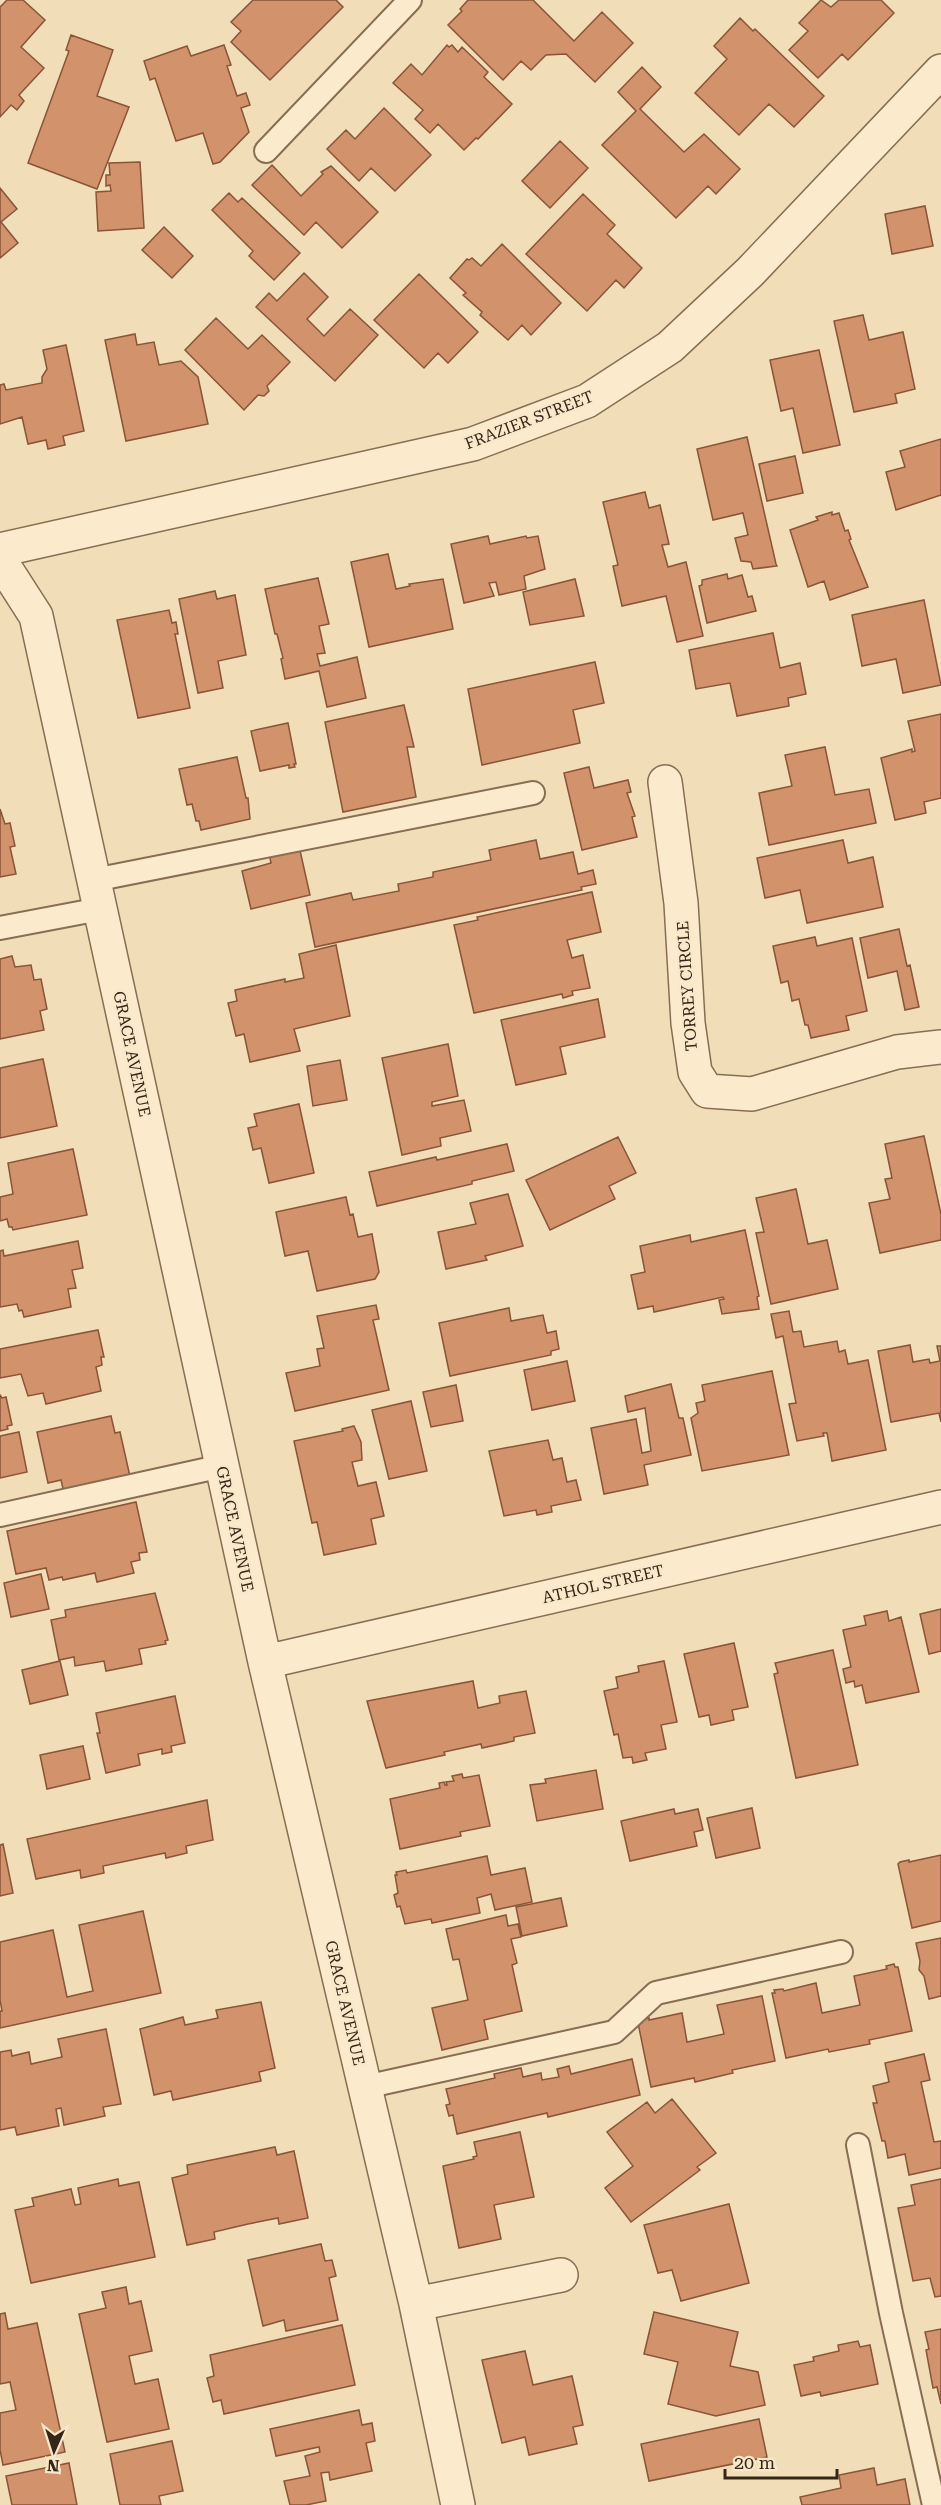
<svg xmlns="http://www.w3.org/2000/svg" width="941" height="2505" viewBox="0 0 941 2505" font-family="'Roboto Serif',serif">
<rect width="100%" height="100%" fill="#f1deb9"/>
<path fill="#d2926c" stroke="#895437" stroke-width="1.5" d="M7,0h16l22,20 -24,27 23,21 -25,27 5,6 -7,9 -6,-5 -11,12v-110z
M253,0h83l7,7 -73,73 -39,-38 10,-11 -10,-9z
M468,0h65l41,41 28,-29 31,31 -38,39 -29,-28 -20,1 -15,15 -10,-9 -18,19 -55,-55 14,-14 -2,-2z
M821,0l10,7 8,-7h42l13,13 -46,47 -6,-6 -24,24 -29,-28 19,-19 -9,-8z
M740,18l13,13 2,-2 69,67 -30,31 -25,-23 -30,31 -44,-42 32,-34 -13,-13z
M71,35l42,15 -16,46 32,11 -32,82 -69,-26 41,-112 -3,-1z
M224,45l7,20 -4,1 10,30 9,-3 4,12 -9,3 8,24 -29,30 -7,2 -10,-31 -27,8 -21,-63 -5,2 -6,-19 43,-15 4,10z
M447,45l2,2 3,-2 6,7 4,-5 26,25 -4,5 28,27 -34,35 -2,-1 -12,12 -26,-26 -8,9 -15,-14 8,-9 -30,-27 18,-19 11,11z
M642,67l19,20 -21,22 44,43 20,-18 36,35 -24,25 -8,-8 -32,32 -74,-73 34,-34 -18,-19z
M384,108l47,47 -36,36 -24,-23 -12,13 -32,-32 19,-19 9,9z
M560,141l28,27 -38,40 -28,-27z
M140,162l4,66 -46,3 -2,-39 15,-1 -1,-6 -4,1v-11h4l-1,-12z
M272,165l29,31 22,-22 -2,-2 10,-6 47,46 -36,36 -26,-26 -12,13 -52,-50z
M0,188l17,21 -16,13 17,21 -18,15z
M229,193l9,9 4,-4 58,55 -26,27 -25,-24 4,-5 -41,-41z
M583,194l32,31 -8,9 35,34 -18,20 -8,-8 -29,31 -61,-57z
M925,206l8,40 -41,8 -7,-40z
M164,227l29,29 -21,22 -30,-28z
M502,244l59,59 -30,32 -9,-10 -14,15 -28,-25 2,-3 -19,-17 3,-2 -16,-15 17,-19 2,1 3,-2 9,8z
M304,273l24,24 -21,22 17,17 26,-27 28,26 -43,46 -79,-74 13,-14 8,8z
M419,274l59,58 -30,31 -10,-10 -14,15 -50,-48z
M863,315l6,25 34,-8 12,57 -20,5 2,9 -43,9 -20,-91z
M216,318l32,31 14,-14 28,27 -23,24 2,5 -5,5 -6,-1 -14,15 -59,-60z
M135,334l2,11 17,-3 5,23 22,-4 17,16 10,47 -82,17 -21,-101z
M66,345l18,86 -21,5 2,9 -17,4 -2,-9 -18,4 -6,-27 -22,7v-39l4,-1 2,6 36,-7v-6l5,-8 -4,-19z
M819,350l21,95 -37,8 -10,-45 -12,3 -11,-51z
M747,437l29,127 1,2 -24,3 -2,-7 -10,-1 -6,-23 13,-3 -5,-22 -30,7 -16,-71z
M941,439v56l-45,15 -10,-38 19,-5 -5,-16z
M795,456l8,37 -36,8 -8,-37z
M645,492l4,16 11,-3 9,39 -7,1 6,22 18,-5 17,74 -26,6 -11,-46 -44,10 -9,-40 5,-1 -15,-63z
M832,512v3l7,-2 6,18 3,-1 3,9 -2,1 19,47 -38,13 -6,-19 -16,6 -18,-57 28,-10 -2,-3z
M488,536l2,8 36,-8 1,2 11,-2 7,33 -21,7 2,13 -27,6 -3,-13 -7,1 5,13 -30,7 -13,-59z
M388,554l8,35 14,-3 -1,-2 34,-5 10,50 -84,18 -18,-85z
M727,574l1,5 14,-4 6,22 4,-1 4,15 -49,12 -8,-37 3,-1v-5z
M318,578l11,46 -10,2 6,27 -8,1 3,12 37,-9 9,41 -39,9 -8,-36 -34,8 -4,-20 2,-1 -6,-24h-2l-10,-45z
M575,579l9,37 -54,9 -7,-33z
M215,591l2,8 18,-4 11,60 -28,6 5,27 -25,5 -19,-94z
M924,600l17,85 -38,8 -7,-34 -34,7 -10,-51z
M169,610l3,13 4,-1 2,12h-3l15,74 -52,10 -21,-98z
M773,633l7,35 20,-5 6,31 -18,4 1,8 -52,10 -7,-33 -34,6 -7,-39z
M595,662l9,41 -31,7 7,33 -98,22 -14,-76z
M404,705l10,42h-7l9,50 -73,15 -18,-90z
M941,714v84l-17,4 2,11 -31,7 -14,-62 31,-9v3l3,-1 -7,-30z
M288,723l8,41h-2l1,3 -6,1v-3l-29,6 -9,-40z
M825,747l10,48 34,-6 7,34 -107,22 -10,-52 33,-7 -7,-31z
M237,757l9,41h2l2,21 -49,11 -2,-9h-3l-4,-17 -5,1 -8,-36z
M589,767l5,21 34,-8 3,12 -4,1 8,23 -3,1 5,20 -55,13 -18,-77z
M0,809l5,15 5,-1 5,23 -5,1 6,27 -16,3z
M536,840l4,19 33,-7 5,22 15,-4 3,14 -15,3 1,3 -267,57 -9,-44 45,-10 2,7 46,-9 -1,-7 35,-7v-5l58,-12 -2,-10z
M843,840l5,23 25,-6 10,50 -76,16 -7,-33 -35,8 -8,-40z
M299,846l11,49 -59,14 -9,-38 29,-8 -2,-10z
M592,892l9,40 -34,8 5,18 11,-3 7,33 -18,3 1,4 -10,3 -1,-4 -88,19 -20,-88 24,-5 -1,-3z
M899,929l8,37 3,-1 9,42 -14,3 -8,-39 -29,7 -8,-40z
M815,937l2,9 35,-8 15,73 -21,5 3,14 -38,8 -3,-13h-3l-6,-26 -7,2 -4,-20 -7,2 -8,-37z
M336,945l14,71 -56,13 6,22 -50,11 -6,-28 -8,2 -8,-33 9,-2 -2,-11 50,-11v3l19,-4 -5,-24z
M12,956l3,11 16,-2 3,15 7,-1 6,30 -7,2 4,19 -44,9v-80z
M598,999l7,38 -45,10 6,27 -50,11 -15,-65z
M448,1044l10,52 -26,6v4l32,-6 7,31 -31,7 1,8 -39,9 -20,-97z
M43,1059l14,67 -57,12v-70z
M340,1060l7,40 -34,6 -6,-40z
M299,1104l15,69 -45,10 -8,-35 -8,2 -5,-22 9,-2 -3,-12z
M924,1136l17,78v26l-61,13 -11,-50 21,-4 -5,-20 7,-1 -7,-34z
M618,1137l18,36 -27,13 6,13 -65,31 -24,-50z
M507,1144l7,27 -42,10v3l-95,22 -8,-34 67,-15 1,3z
M73,1149l14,66 -74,15 -1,-3h-3l-2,-8 -7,2v-24l13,-3 -5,-31z
M796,1189l12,55 19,-4 11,49 -67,15 -15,-71 8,-1 -8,-34z
M508,1194l15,52 -38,10 2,4 -41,9 -8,-37 38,-8 -6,-21z
M346,1197l4,18 3,-1 5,23 14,-3 7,38 -4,7 -58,12 -9,-40 -23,5 -9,-44z
M745,1230l14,66 -2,1 2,12 -37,5 -3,-14 5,-1 -1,-2 -69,15 -1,-6 -15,3 -7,-34 14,-3 -5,-26 50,-11 1,7z
M78,1241l5,27 -11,2 4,18 -8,1 3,18 -47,10 -2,-7 -3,1 -2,-7 -17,3v-56l3,-1 1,6z
M376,1305l3,14 -6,1 16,70 -94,21 -9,-38 34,-7 -3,-17 7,-1 -7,-32z
M509,1308l2,13 32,-6 4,18 9,-2 3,18 -8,2v4l-101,21 -11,-53z
M789,1311l4,21 8,-1 3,16 33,-6 2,11 6,-2 3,14 20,-4 18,90 -54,11 -5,-28h-4l1,3 -27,5 -8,-37 7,-1 -13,-67 -7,2 -5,-24z
M98,1330l6,27h-3l1,8 -6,2 5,24 -55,13 -3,-11 -15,3 -7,-22 -21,4v-29z
M910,1345l3,17 16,-3 1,4 10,-2 -3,-15h4v76l-2,-9 -48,9 -13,-71z
M567,1361l8,40 -43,9 -8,-40z
M772,1371l17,84 -87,16 -11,-53 7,-5 -2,-10 9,-2 -3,-16z
M671,1384l8,34h4l8,37 -47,10 4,20 -44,9 -13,-66 45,-9 6,34 9,-2 -6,-43 -17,4 -3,-16z
M456,1385l7,36 -32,6 -8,-35z
M0,1395l2,3 4,-1 6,28 -5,1 1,3 -8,2z
M411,1401l16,70 -38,8 -17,-69z
M111,1416l4,17 5,-1 11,49 -67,12 -3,-13 -13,3 -11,-51z
M354,1426l7,16 1,18 -10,2 6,24 18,-4 8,34 -13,3 5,25 -52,11 -7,-33 -5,1 -18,-82 49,-10 -1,-2z
M19,1432l8,40 -27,6v-42z
M548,1440l5,20 9,-2 5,24 9,-2 5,20 -30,6 1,6 -15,3 -1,-5 -32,6 -15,-65z
M136,1502l11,50 -8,1 1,7 -9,2 3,11 -37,9 -2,-9 -32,7 -1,-3 -13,3 -3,-12 -30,6 -9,-43z
M41,1574l8,35 -38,8 -7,-34z
M155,1593l13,47 -3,1 1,3 -27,5 3,15 -36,7 -2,-10 -29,5 -1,-9 -15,3 -8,-40 15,-3 -1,-7z
M941,1609v42l-12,3 -9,-40z
M887,1611l2,10 12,-4 18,75 -53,11 -4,-18 -7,2 -1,-6 -8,2 -3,-14 8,-2 -8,-37 23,-5 -2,-9z
M734,1643l14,64 -16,3 2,10 -23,5 -2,-10 -10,2 -15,-63z
M833,1650l25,115 -62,13 -22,-104 4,-1 -3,-10z
M60,1661l8,34 -38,9 -8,-34z
M664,1661l13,61 -16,3 5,24 -21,4 2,7 -14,3 -1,-6 -9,1 -5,-24 -4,1 -10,-44 14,-3 -2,-11 23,-5 -1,-6z
M473,1681l5,27 22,-5 -1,-7 27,-5 9,42 -21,4v4l-32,7 -1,-4 -37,8 1,3 -59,13 -19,-67z
M175,1696l10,47 -14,3 1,6 -10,2v-5l-24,5 2,11 -34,8 -9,-40h3l-4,-20z
M83,1746l7,33 -43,10 -7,-34z
M596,1770l7,39 -66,12 -7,-36 16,-2 -1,-4z
M462,1774l1,4 16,-3 11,51 -30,6 1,4 -61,13 -10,-50 50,-11 -1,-5 5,-1 1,3h2l-1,-3 8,-1 -2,-5z
M207,1800l6,40 -27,6 1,7 -21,5 -1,-5 -62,13 1,7 -23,5 -1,-8 -44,9 -9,-40z
M752,1808l8,40 -44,10 -9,-40z
M674,1809l1,5 23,-5 5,21 -9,2 3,14 -67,15 -9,-40z
M3,1844l10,49 -13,3v-51z
M941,1855v66l-29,7 -14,-64 2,-2 9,-2v2z
M487,1856l4,19 34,-7 7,34 -37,8 -4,-16 -14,4 3,15 -48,10 -1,-4 -26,5 -5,-18 -3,1 -3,-12 4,-2 -3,-18h2l-1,-3 10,-2 1,3z
M561,1898l6,28 -45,10 -6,-29z
M143,1911l18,82 -161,35v-17h2l-2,-11v-58l53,-12 14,67 26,-6 -14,-66z
M506,1915l2,11 10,-2 3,13 -10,2 6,24 -5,2 10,46 -38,9 4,19 -46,11 -10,-42 36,-8 -9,-41 -6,1 -7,-31z
M941,1938v58l-12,3 -5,-23 -5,-6 1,-9 -4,-18z
M894,1964l1,3h3l14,64 -43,9 1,4 -41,8 -1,-3 -42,9 -14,-65h3l-1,-3 9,-1 1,2 32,-8 6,30 38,-8 -6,-29 33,-7 -1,-3z
M762,1996l13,65 -43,9 1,3 -38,9 -1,-4 -43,9 -13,-64 2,-3 9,-2v2l33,-7 5,29 37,-8 -7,-29z
M261,2002l14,66 -16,4 2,9 -88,19 -2,-9 -17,4 -14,-66 43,-12 2,8 33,-7 -2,-8z
M106,2029l15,75 -18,3 2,9 -41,9 -3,-17 -5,1 3,17 -42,9 -2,-8 -15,3v-78l11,-2 1,6 17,-4 2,12 31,-7 -4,-18z
M924,2054l6,26 -9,2 13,60 7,-1v27l-32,7 -4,-21 -17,4 -3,-17h-3l-9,-38h4l-4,-17 16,-4 -4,-19z
M632,2059l8,36 -92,22 -1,-4 -90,21 -4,-19 -4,1 -3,-11 4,-1 -4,-15 49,-11 -1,-4 27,-6 2,9 18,-4 1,7 17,-3 -2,-8 12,-3 2,8z
M672,2099l44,54 -19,14 3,3 -69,52 -26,-34 28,-22 -26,-34 40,-30 8,11z
M520,2132l14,65 -40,8 7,34 -42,9 -16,-82 31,-7 -1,-2 4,-1 -3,-14z
M275,2147l2,8 17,-4 14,67 -29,6 -1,-6 -30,6 -34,8 1,7 -28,6 -15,-67 16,-4 -1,-9z
M118,2179l1,7 20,-4 16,75 -124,26 -16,-73 19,-4 -2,-8 39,-9 4,16 6,-1 -3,-16z
M941,2179v117l-6,1 -5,-19 -17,3 -15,-73 17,-3 -4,-20z
M729,2204l20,79 -68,18 -9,-31 -14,3 -14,-48z
M321,2244l4,17 7,-1 4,16 -7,2 9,42 -52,11 -2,-11 -21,6 -15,-66z
M126,2287l3,17 12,-3 11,50 -23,5 6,28 23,-5 11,50 -62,13 -28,-128 27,-6 -4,-16z
M654,2312l84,20 -8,34 28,6 7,33 -49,11 -48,-12 10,-42 -34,-8z
M5,2313l3,16 29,-6 28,129 -62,13 -3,-15v-37l16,-3 -6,-28 -10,2v-70z
M342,2325l13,60 -131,29 -3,-14 -8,2 -6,-24 7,-2 -4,-21z
M941,2329v75l-4,-17 -4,1 -7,-38 3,-1 -4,-17z
M858,2341l2,6 10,-2 8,39 -57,12 -1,-4 -19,4 -7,-31 20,-4 -1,-4 26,-6 -1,-6z
M525,2351l8,34 39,-9 11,49 -10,2 4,17 -48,11 -4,-18 -23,6 -20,-83z
M359,2410l3,15 10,-2 3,18 -9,2 6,28 -42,9 -1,-8 -8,1 5,28 -20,4h-16l-6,-24 26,-5 -5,-20 15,-4 -1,-5 -43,9 -6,-27z
M759,2419l8,38 -118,24 -8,-37z
M172,2441l11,50 -24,5 2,9h-41l-10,-51z
M69,2463l8,42h-65l-6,-29z
M874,2468l3,17 28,-6 5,26h-108l-2,-8 41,-9 -2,-13z"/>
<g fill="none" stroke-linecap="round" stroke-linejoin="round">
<defs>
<path id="service" d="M266,151l144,-151
M94,880l439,-87
M0,928l100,-19
M0,1515l222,-49
M365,2087l249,-55 42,-39 185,-41
M858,2145l33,168 43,192"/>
<path id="minor" d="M0,560l36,56 229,1046 151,642 42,201
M665,782l16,121 7,120 7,49 12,19 45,3 145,-42 44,-5
M265,1662l676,-155
M416,2304l145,-29"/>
<path id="tertiary" d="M0,550l473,-106 114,-43 83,-54 80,-75 191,-201"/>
</defs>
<use href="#service" stroke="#886d53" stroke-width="26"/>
<use href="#minor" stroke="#886d53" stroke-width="36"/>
<use href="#tertiary" stroke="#886d53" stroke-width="36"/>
<use href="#service" stroke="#fbebcc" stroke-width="22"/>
<use href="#minor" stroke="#fbebcc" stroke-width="33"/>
<use href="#tertiary" stroke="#fbebcc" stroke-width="33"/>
</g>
<g text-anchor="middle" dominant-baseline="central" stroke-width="4.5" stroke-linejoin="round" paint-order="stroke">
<g font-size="16" fill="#362619" stroke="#f8e8c9">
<text transform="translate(529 420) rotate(-21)">FRAZIER STREET</text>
<text transform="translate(687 986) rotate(-94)">TORREY CIRCLE</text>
<text transform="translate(132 1054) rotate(78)">GRACE AVENUE</text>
<text transform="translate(235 1529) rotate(78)">GRACE AVENUE</text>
<text transform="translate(603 1584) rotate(-13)">ATHOL STREET</text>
<text transform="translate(345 2003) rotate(77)">GRACE AVENUE</text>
</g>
</g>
<g transform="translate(54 2451) rotate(183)" stroke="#f8e8c9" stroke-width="4.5" paint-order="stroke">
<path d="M0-4.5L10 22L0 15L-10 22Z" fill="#362619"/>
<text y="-9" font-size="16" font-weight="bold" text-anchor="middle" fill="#362619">N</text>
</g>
<path d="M725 2469v9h112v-9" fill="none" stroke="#362619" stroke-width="3"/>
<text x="734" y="2469" font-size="18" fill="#362619" stroke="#f8e8c9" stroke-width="4.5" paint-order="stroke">20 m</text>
</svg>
